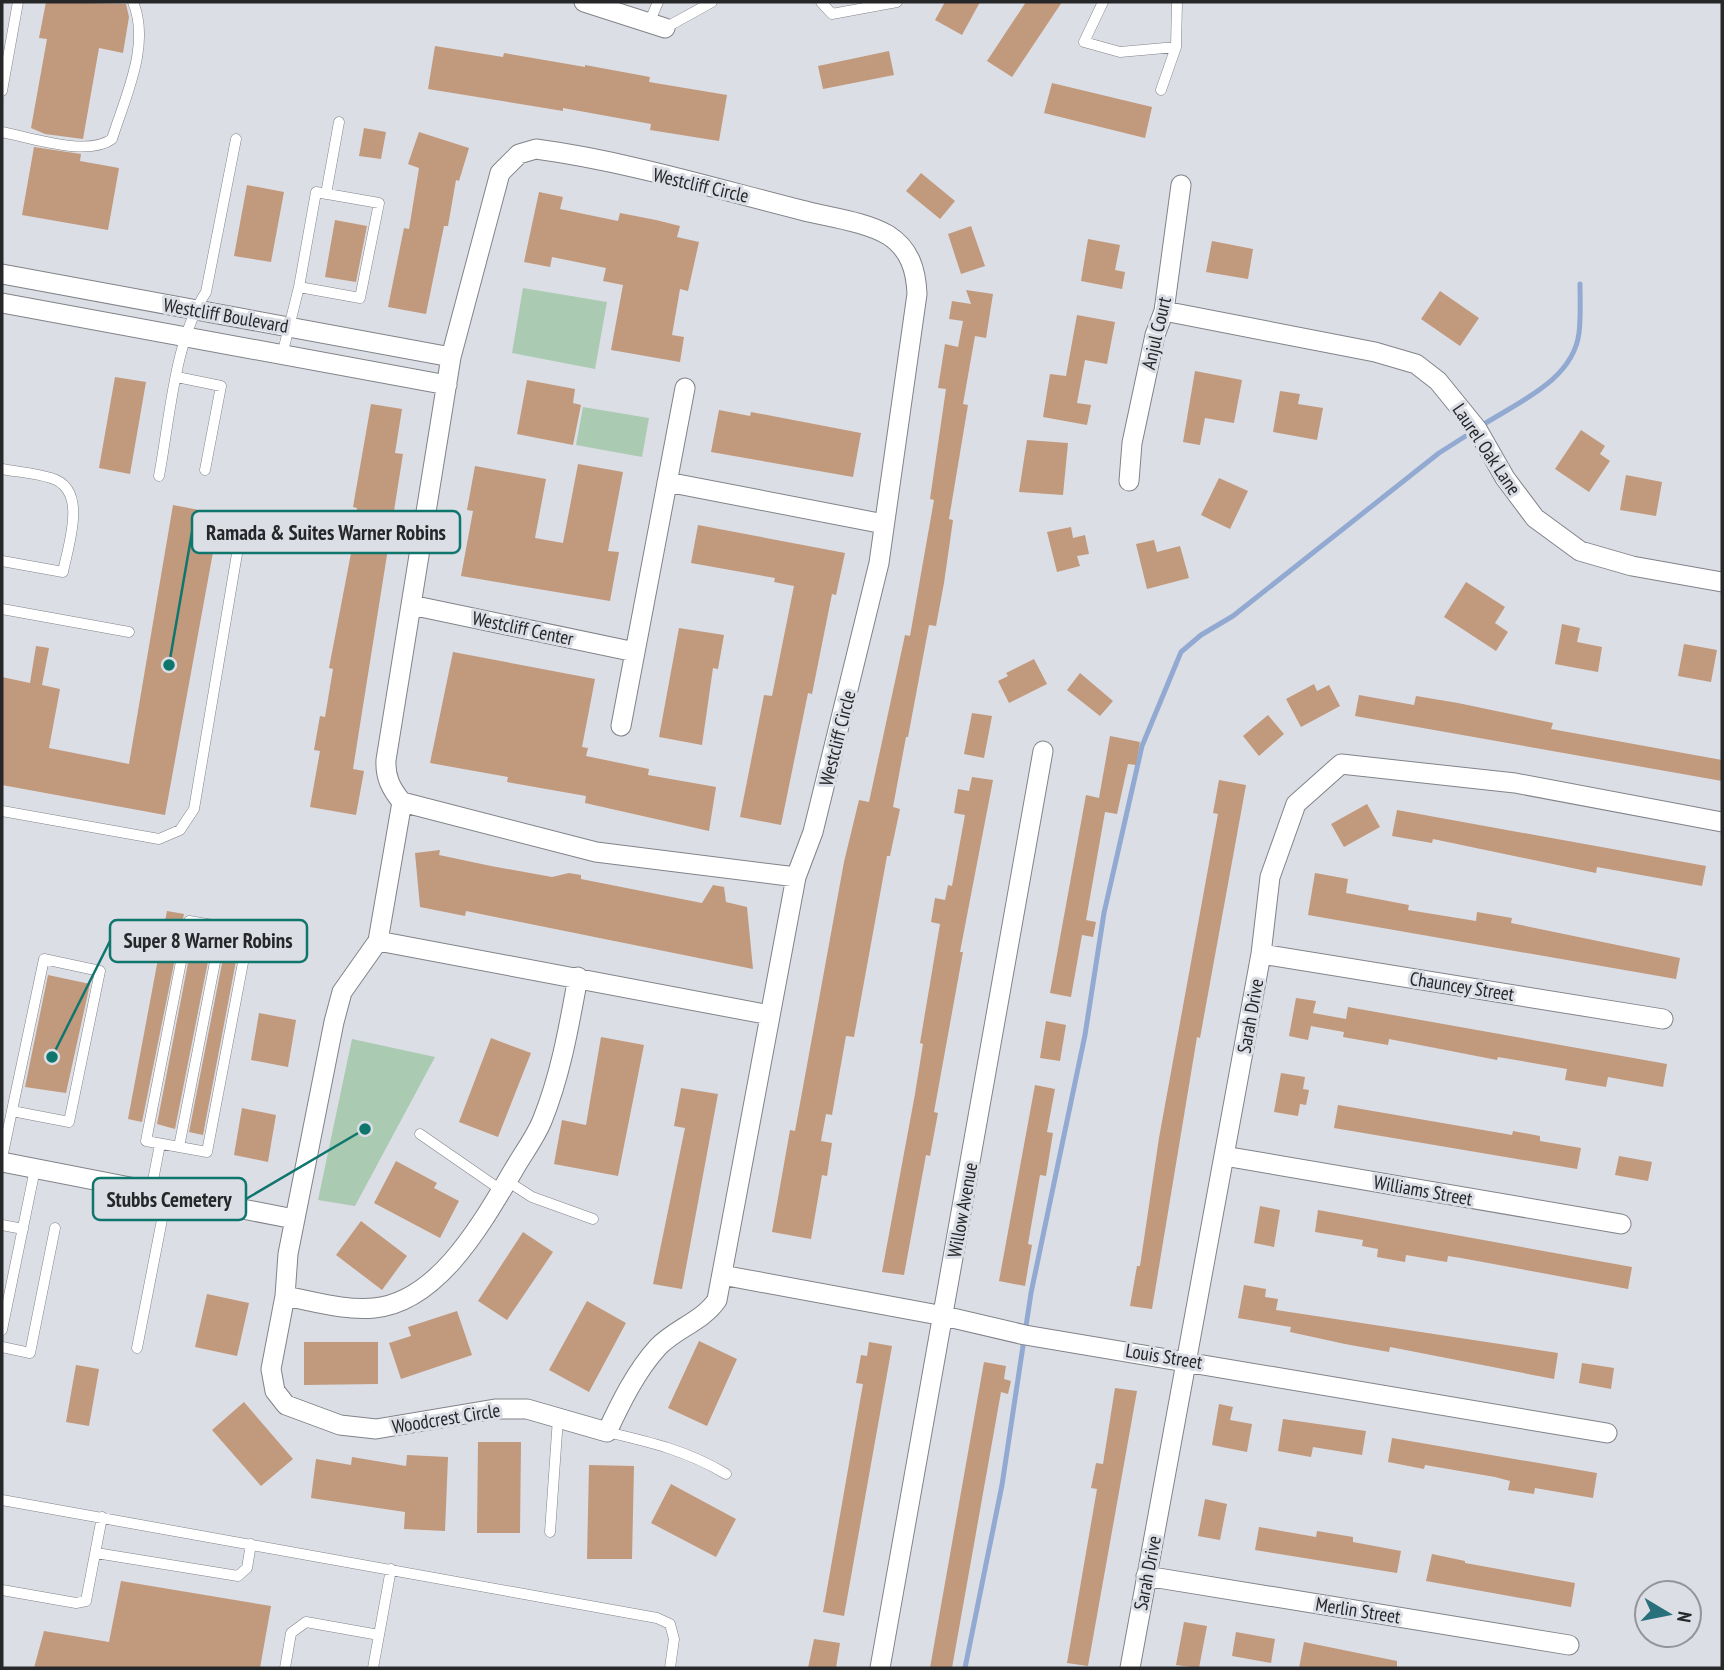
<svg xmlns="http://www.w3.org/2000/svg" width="1724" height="1670" viewBox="0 0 1724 1670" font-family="'PT Sans Narrow',sans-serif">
<rect width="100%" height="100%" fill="#dcdee5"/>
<path fill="#aacab2" d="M523,288l84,14 -12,67 -83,-16z
M583,407l66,11 -7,39 -66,-12z
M352,1039l83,18 -80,149 -37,-6z"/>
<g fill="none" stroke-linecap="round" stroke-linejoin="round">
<path stroke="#92aad1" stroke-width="5" d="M1481,426c35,-23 92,-45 98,-93 2,-16 1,-33 1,-49
M965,1668l37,-183 29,-192 54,-258 19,-122 38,-167 39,-94 20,-17 32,-19 206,-163 33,-21"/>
</g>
<path fill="#c1997c" d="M46,2l80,2 3,13 -6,36 -24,-5 -16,91 -38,-5 -14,-6 16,-89 -8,-1z
M945,2h35l-18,33 -27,-15z
M1026,2h36l-50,75 -25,-16z
M435,46l68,11 1,-4 81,14v-2l65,12 -1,5 78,13 -8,46 -69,-11 1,-6 -88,-16v3l-135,-22z
M889,51l5,24 -71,14 -5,-23z
M1052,83l100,24 -7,31 -101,-25z
M364,128l22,4 -5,27 -22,-3z
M419,132l50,16 -10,33 -3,-1 -8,46h-4l-18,88 -38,-7 16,-79 5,1 10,-61 -11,-4z
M34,147l47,7 -1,7 39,7 -11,62 -86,-15z
M921,173l34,28 -15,18 -34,-28z
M247,185l37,7 -13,70 -37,-6z
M539,192l24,5 -3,12 58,12 2,-8 36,7 24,6 -3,11 22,5 -11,49 -8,-2 -8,46 12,2 -4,25 -69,-12 12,-65 -20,-4 3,-13 -54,-11 -2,10 -26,-5z
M335,220l32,6 -11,56 -31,-5z
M971,226l14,40 -24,8 -13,-40z
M1088,239l32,6 -5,25 10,2 -3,17 -41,-8z
M1212,241l41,8 -5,30 -42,-7z
M966,290l27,4 -7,44 -11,-2 -12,68 5,1 -19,114 4,1 -9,63 -8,43 -7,-1 -21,112h-2l-13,70 7,2 -10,47h-3l-33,181 -8,-1 -14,79 -6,-1 -5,27 11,2 -5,33 -5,-1 -11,64 -39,-7 18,-102 5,1 49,-269 15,-62 10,2 36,-167 5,1 24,-136 -4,-1 16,-110 -8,-1 7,-44 13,3 5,-26 -14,-2 3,-18 19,3z
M1440,291l39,27 -19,28 -39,-27z
M1077,315l38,7 -8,42 -22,-4 -8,43 14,2 -4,20 -44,-8 7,-43 16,2z
M1195,371l47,9 -8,43 -29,-5 -5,27 -17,-3z
M115,377l31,5 -16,92 -31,-6z
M527,380l48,9 -2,14 8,2 -8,40 -56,-11z
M1280,391l20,3 -2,10 25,4 -6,32 -44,-8z
M371,404l31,5 -7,44 8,1 -50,315 11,2 -8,44 -46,-8 10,-56 -6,-1 6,-34 5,1 8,-48 -4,-1 23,-120h-2l7,-40 -4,-1z
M719,410l31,6 1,-4 110,21 -8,44 -142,-25z
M1581,430l24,16 -5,8 10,7 -21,31 -34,-23z
M1027,440l41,3 -5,52 -44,-3z
M578,464l45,8 -15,79 11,1 -9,49 -149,-25 12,-65 -6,-1 8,-44 71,13 -11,59 28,5z
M1626,475l36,7 -6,34 -36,-6z
M1219,478l29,13 -18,38 -29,-14z
M173,505l47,9 -55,301 -163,-30v-108l28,6 6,-37 13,2 -7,37 18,4 -11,59 80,16z
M698,525l147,28 -9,42 -4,-1 -20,100 -4,-1 -27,132 -41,-8 24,-122 8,1 22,-110 -20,-4 1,-4 -84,-15z
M1071,527l2,11 12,-3 4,19 -12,2 3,10 -23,6 -10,-40z
M1154,540l3,12 23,-6 9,32 -42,11 -11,-45z
M1466,582l39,25 -10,16 13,9 -12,19 -52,-34z
M1562,624l18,4 -3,14 25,5 -4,25 -43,-8z
M679,628l45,7 -6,34 -5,-1 -11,77 -43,-8z
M1684,644l33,6 -6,32 -33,-6z
M453,652l142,27 -13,68 6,1 -2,8 63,13 -1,6 68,12 -7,44 -124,-28 1,-7 -79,-14 1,-5 -78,-14z
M1034,659l13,25 -38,19 -11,-22 10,-5 -2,-3z
M1080,673l33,28 -13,15 -33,-26z
M1314,684l3,7 12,-6 11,21 -39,21 -15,-28z
M1359,695l55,10 2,-9 42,7 95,20 -2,6 171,31v21l-367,-65z
M972,713l20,3 -8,42 -20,-4z
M1268,715l16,19 -25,22 -16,-20z
M1110,736l30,6 -4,23 -8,-1 -11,50 -12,-2 -19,108 10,2 -3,15 -11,-2 -11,62 -21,-4 36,-198 13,3z
M972,777l21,3 -33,172h3l-29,160 4,1 -8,43 -4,-1 -22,120 -22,-3 33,-178 8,-50 -3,-1 20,-119 -9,-2 4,-24 10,2 3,-15 4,1 13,-71 -11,-2 4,-24 11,2z
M1219,780l27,5 -46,253 -3,-1 -45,272 -22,-3 7,-40h3l19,-128 59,-324 -5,-1z
M1367,804l13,23 -36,20 -13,-23z
M1397,810l309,56 -4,20 -105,-19 -1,6 -163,-34 -1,4 -40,-7z
M440,850l-1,5 52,11 61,11 17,-4 12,2v4l121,24 11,-18 11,2 2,15 21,5 6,62 -287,-58 -1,5 -45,-9 -5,-54z
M1315,873l33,6 -2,14 63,12 -1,5 68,11 1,-9 35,6 -1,5 169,35 -4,21 -368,-64z
M167,911l17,3 -42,208 -14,-3z
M194,932l19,4 -38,193 -18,-5z
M227,938l13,2 -37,195 -14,-3z
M48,975l42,9 -24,109 -41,-6z
M1296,998l20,3 -3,12 33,6 2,-12 319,57 -4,23 -55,-10 -2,10 -41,-7 2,-11 -69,-12 -1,3 -108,-21 -1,6 -45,-8 1,-5 -33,-6 -3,14 -19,-4z
M259,1013l37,7 -8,47 -37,-7z
M1046,1021l20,4 -6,36 -20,-3z
M601,1037l43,8 -26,131 -64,-12 8,-44 24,5z
M491,1038l40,15 -33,84 -39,-15z
M1281,1073l24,4 -2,12 6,1 -3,15 -6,-1 -2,12 -24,-4z
M1035,1085l20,4 -8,43 6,1 -7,43 -6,-1 -12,69 4,1 -7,41 -26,-5z
M681,1088l37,6 -36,195 -29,-5 32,-156 -11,-2z
M1338,1105l174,30 1,-4 27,5v5l41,7 -4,21 -243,-41z
M242,1108l34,7 -8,47 -34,-7z
M1619,1156l33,6 -4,19 -33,-6z
M396,1161l41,22 -3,5 25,13 -19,37 -66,-35z
M1260,1206l20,4 -6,37 -20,-4z
M1318,1210l314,57 -4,22 -167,-31 -13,-2 -1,6 -41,-7 -1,7 -28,-5 1,-8 -16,-3 1,-6 -48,-8z
M361,1221l46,35 -25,34 -46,-35z
M523,1232l30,20 -46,68 -29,-19z
M1244,1285l22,4 -1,8 13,2 -2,11 282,43 -4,26 -164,-32 -1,5 -44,-8 -55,-12 1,-5 -53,-9z
M207,1294l42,9 -12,53 -42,-9z
M587,1301l39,22 -37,69 -40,-22z
M457,1311l15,44 -71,24 -12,-36 22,-7 -3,-9z
M699,1341l38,18 -30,67 -39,-18z
M304,1342h74v42l-74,1z
M869,1342l23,4 -48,270 -21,-4 40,-228 -7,-1 5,-28 6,1z
M984,1362l22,4 -2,13 7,2 -3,13 -7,-2 -49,276h-22z
M1582,1363l32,5 -3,21 -32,-6z
M76,1365l23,4 -10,57 -23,-4z
M1115,1388l22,3 -49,275 -21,-3 30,-174 -6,-1 5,-25 7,1z
M244,1402l49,57 -32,27 -49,-56z
M1219,1404l14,3 -3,13 22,4 -5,28 -35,-7z
M1283,1419l83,12 -4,24 -49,-8 -2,10 -33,-6z
M1392,1438l205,35 -4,25 -58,-10 -1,6 -26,-4 2,-9 -15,-4 -70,-12 -1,4 -36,-7z
M478,1442h43l-1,91h-43z
M407,1455l41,2 -3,74 -41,-2 1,-17 -94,-14 5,-39 35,6 1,-8 54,9z
M589,1465l45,1 -2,93h-45z
M671,1484l65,35 -20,38 -65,-34z
M1205,1499l22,5 -7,36 -22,-4z
M1259,1527l57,10 1,-6 36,6v5l48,9 -4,22 -142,-23z
M1432,1554l33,7v2l110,20 -4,24 -145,-26z
M121,1581l150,25 -11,62h-226l10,-37 65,11z
M1184,1622l23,4 -8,42 -23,-3z
M1236,1632l39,7 -4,24 -39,-7z
M814,1639l26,4 -4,25h-28z
M1304,1642l93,19v7h-98z"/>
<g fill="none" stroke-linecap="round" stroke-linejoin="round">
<defs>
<path id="service" d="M821,2l11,12 65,-12
M1103,2l-19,40 36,10 56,-5
M649,23l9,-21
M665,28l47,-26
M1161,90l15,-43 1,-45
M2,91l16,-89
M2,132c30,6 86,25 110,7 13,-42 39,-94 21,-137
M326,194l13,-72
M282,355l17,-68 17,-95 63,11 -19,95 -61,-11
M177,377l44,9 -16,84
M2,469c16,3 33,4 49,9 38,11 17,67 12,94l-61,-11
M159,476c11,-58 15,-134 47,-184l30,-153
M2,609l127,23
M2,811l157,28 21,-9 14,-21 48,-285
M189,921l60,10 -42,221 -61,-11z
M420,1134l81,56
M179,1147l43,-221
M2,1158l42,-199 56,12 -31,151 -57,-11
M507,1181l25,16 61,22
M151,1191l9,-47
M2,1225l21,4
M2,1330l33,-161
M2,1347l28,6 25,-125
M137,1348l30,-154
M607,1432c43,10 81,19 119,42
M2,1500l655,118 13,6 4,15 -4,29
M550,1532l8,-114
M96,1553l142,23 9,-8 4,-24
M2,1590l74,13 10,-2 16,-84
M285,1668l6,-35 15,-11 73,13 12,-66
M373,1668l6,-33"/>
<path id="minor" d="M584,2l81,26
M536,149c89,12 178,39 265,61 26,7 63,11 87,25 22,14 28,35 29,59l-38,269 -66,269 -17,45 -79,423c-14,21 -42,29 -59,47 -22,24 -38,57 -51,85l-80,-23h-32l-119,20 -36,-4 -54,-20 -11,-14 -4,-22 14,-73 3,-42 46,-232 8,-30 36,-51 24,-139c-11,-13 -17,-25 -16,-42l65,-403 49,-184 19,-19z
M2,274l449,83
M2,303l445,82
M1164,311l211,41 41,12 22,17 39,48 28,49 30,40 45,33 52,15 90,16
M1129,481l3,-38 23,-108 9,-24 17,-126
M667,482l217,42
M411,605l224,47
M621,726l64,-338
M402,802l194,50 200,25
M378,941l392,74
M1261,954l402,65
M1224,1156l397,68
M2,1162l292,57
M722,1275l222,41 81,19 582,98
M285,1296c28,5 60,15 89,12 65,-6 109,-87 139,-137 9,-16 22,-33 29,-50 19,-47 27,-95 36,-144
M1146,1576l423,69
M880,1668l163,-917
M1130,1668l131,-714 9,-77 26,-73 45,-40 174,19 207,39"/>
</defs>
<use href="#service" stroke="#818389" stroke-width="11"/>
<use href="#minor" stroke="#818389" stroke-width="21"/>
<use href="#service" stroke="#fff" stroke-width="10"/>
<use href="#minor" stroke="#fff" stroke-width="19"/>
</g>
<g text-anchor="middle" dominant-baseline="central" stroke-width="6" stroke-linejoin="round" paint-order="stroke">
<g font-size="19" fill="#262729" stroke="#dcdee5">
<text transform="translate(701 185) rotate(13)">Westcliff Circle</text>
<text transform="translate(226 315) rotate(10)">Westcliff Boulevard</text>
<text transform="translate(1156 333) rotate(-77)">Anjul Court</text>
<text transform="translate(1487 449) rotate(56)">Laurel Oak Lane</text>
<text transform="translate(523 628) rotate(12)">Westcliff Center</text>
<text transform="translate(837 738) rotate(-76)">Westcliff Circle</text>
<text transform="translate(1462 986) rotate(9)">Chauncey Street</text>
<text transform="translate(1250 1016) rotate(-80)">Sarah Drive</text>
<text transform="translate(1423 1190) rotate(10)">Williams Street</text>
<text transform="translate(962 1210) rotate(-80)">Willow Avenue</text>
<text transform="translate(1164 1356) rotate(9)">Louis Street</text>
<text transform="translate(446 1418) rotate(-9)">Woodcrest Circle</text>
<text transform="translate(1147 1573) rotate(-79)">Sarah Drive</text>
<text transform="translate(1358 1610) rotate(9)">Merlin Street</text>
</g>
</g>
<path fill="none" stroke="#0f766e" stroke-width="2.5" d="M169 665L192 532M52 1057L110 941M365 1129L246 1199"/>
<g fill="#0f766e" stroke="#dcdee5" stroke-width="2.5">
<circle cx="169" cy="665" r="7"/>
<circle cx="52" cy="1057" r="7"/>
<circle cx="365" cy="1129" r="7"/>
</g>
<g fill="#dcdee5" stroke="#0f766e" stroke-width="2.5">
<rect x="192" y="511" width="268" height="42" rx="7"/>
<rect x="110" y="920" width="197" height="42" rx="7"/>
<rect x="93" y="1178" width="153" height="42" rx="7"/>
</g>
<g font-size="21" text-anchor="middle" font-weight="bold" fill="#262729">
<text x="326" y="540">Ramada &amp; Suites Warner Robins</text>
<text x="208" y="948">Super 8 Warner Robins</text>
<text x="169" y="1207">Stubbs Cemetery</text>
</g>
<rect width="1724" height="1670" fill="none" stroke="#262729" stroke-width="7"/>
<g transform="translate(1668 1614) rotate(100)"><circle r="33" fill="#dcdee5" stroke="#93959a" stroke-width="2"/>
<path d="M0-5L12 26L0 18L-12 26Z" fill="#28707b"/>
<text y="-10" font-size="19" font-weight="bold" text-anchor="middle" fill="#262729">N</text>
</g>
</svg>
